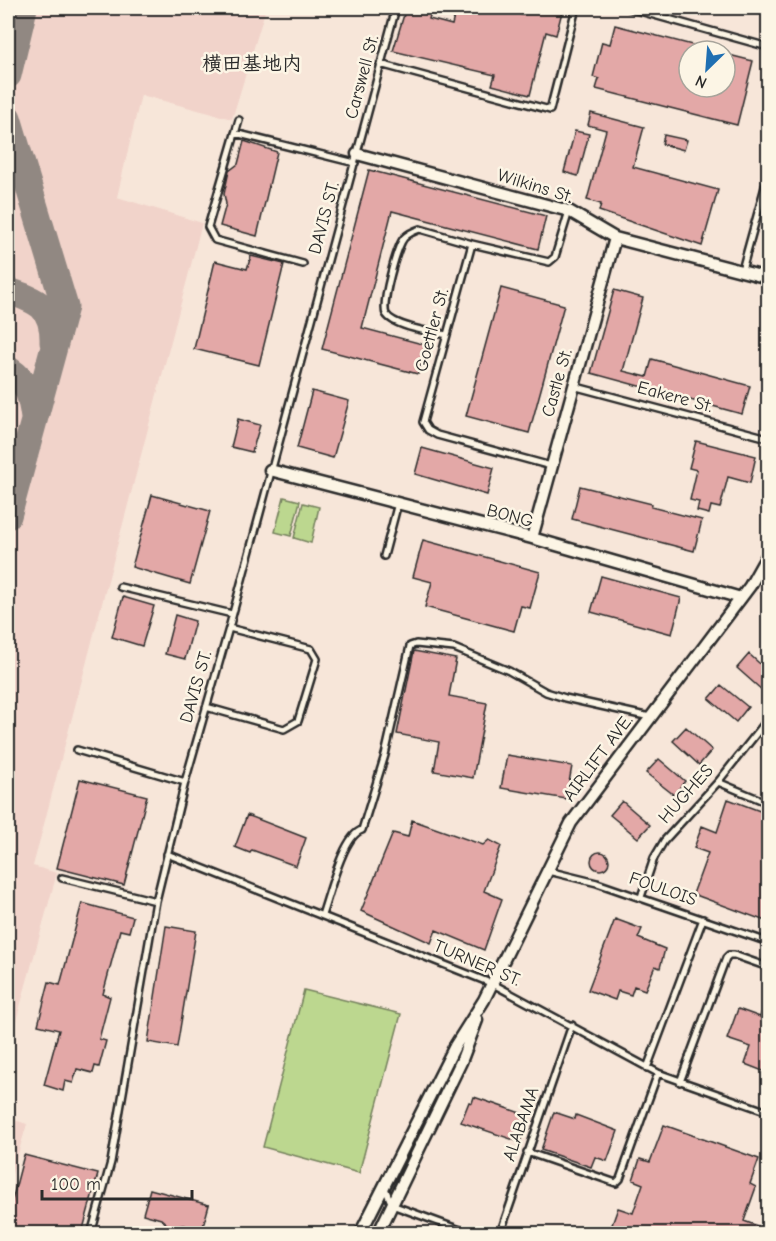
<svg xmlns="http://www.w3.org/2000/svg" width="776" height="1241" viewBox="0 0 776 1241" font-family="'Comic Neue','Klee One',sans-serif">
<rect width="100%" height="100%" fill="#f7e6d9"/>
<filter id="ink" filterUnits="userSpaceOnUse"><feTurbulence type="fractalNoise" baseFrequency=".0167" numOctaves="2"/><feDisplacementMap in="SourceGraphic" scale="12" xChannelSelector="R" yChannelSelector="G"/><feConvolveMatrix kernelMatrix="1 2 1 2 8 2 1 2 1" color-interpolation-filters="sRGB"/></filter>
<g filter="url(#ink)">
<path fill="#f1d3ca" d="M8,8h258l-34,111 -91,-24 -24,102 85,26 -169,643 24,7 -49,177z
M8,1118l19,6 -19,63z"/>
<path fill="#bcd78f" stroke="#74815d" stroke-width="1.5" d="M284,497l16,4 -9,35 -16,-4z
M303,503l16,4 -8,36 -17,-5z
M304,990l97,24 -42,159 -96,-26z"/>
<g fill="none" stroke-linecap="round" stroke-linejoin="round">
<path stroke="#918882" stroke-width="27" d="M8,75l16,-67
M8,118l57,189 -57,209
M8,291c29,9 46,16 45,51
M8,369c20,13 23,26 26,49"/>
</g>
<path fill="#e3a8a7" stroke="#2b2b2b" stroke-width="1.5" d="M406,8h26l-3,11 23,6 4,-17h35l32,7 2,-7h38l-7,27 -10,-3 -16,63 -38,-10 3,-10 -102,-24z
M745,8h23v8l-23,-6z
M615,25l89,23v3h-15v36h36v-33l28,7 -16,64 -141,-36 3,-10 -6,-2 9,-35 8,2z
M591,113l53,14 -11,40 85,23 -16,56 -103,-35 2,-7 -14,-4 19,-70 -18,-5z
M575,131l14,3 -11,42 -14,-4z
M664,135l23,5 -3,10 -22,-6z
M244,141l33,11 -20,84 -37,-10 6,-22 -2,-10 5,-23 9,-7z
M369,170l177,46 -8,33 -146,-38 -30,117 64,17 -8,29 -96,-25z
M251,256l33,8 -25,101 -65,-16 21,-88 32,8z
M501,288l63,17 -35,128 -63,-17z
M614,290l29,8 -20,73 24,6 5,-18 98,27 -8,28 -151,-41z
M312,391l37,10 -16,57 -36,-10z
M238,419l22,6 -8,27 -21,-5z
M696,441l60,15 -6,27 -22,-6 -8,31 -9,-2 -2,8 -12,-3 2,-9 -9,-2 7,-30 -8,-2z
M422,448l72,20 -7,27 -72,-21z
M580,486l72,18 -1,3 51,13 -8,31 -122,-32z
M152,495l58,16 -20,73 -58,-17z
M423,540l117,32 -10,36 -9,-2 -7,25 -89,-24 7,-25 -19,-5z
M601,576l80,22 -9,36 -81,-22z
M123,597l31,9 -12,40 -30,-9z
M175,615l20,6 -10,38 -20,-5z
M414,651l42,8 -7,37 38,7 -14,75 -39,-7 5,-29 -42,-8z
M749,654l19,17v14l-5,6 -26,-23z
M721,685l27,22 -12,15 -27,-23z
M686,727l26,23 -13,15 -26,-24z
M507,755l65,11 -6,33 -65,-11z
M659,759l26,22 -11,14 -28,-22z
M80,779l67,17 -23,89 -67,-17z
M728,799l40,15v108l-75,-28 15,-41 -14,-5 8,-22 15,6z
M622,801l28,24 -12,13 -28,-23z
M247,815l59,23 -10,28 -44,-16 -2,3 -15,-6z
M412,820l71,25 6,-5 12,6 -17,45 18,8 -18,51 -48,-20 -5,13 -70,-32 32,-78 15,4z
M591 861a9 9 0 1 1 18 0a9 9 0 1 1-18 0Z
M82,903l51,14 -4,15 -9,-2 -17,64 7,3 -11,42 7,2 -7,26 -4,-1 -2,7 -16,-4 -4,14 -8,-2 -2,10 -19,-6 15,-55 -21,-5 11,-43 11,3z
M615,919l27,10 -4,9 27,11 -5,19 -5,-2 -10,24 -11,-4 -3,9 -13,-4 -3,9 -27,-10z
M166,926l30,5 -19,116 -29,-5z
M767,995l1,1v77l-23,-9 6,-17 -24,-8 11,-30 22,8z
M474,1097l55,19 -9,26 -59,-20 8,-20 3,1z
M554,1112l21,7 1,-4 42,16 -11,30 -12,-4 -4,10 -50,-17z
M664,1125l95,34 -9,25 6,3 -12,34 24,9v3h-159l9,-25 15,5 10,-29 -10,-4 7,-21 10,3z
M24,1155l74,19 -16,59h-74v-17z
M150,1189l59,16 -7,25 -18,-5 -14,2 -9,-8 -18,-5z"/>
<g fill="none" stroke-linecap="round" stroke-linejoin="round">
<defs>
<path id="service" d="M629,8l139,39
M380,64l170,46 26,-102
M239,120l-31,107 7,13 88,24
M235,133l120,30
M742,270l26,-94
M447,335c-15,-3 -53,-8 -61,-21 -5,-10 11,-68 18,-76 5,-5 10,-7 16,-9l52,15
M573,386l195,52
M551,466l-114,-31 -9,-5 -5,-8 49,-178 77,18 6,-5 14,-46
M384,556l14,-53
M120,587l112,27
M206,707l78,22 14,-8 19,-62 -6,-10 -82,-21
M77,750l108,32
M718,782l50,21
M167,854l326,130 165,89 110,39
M548,871l49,12 171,59
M62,878l94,23
M641,897l13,-39 10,-17 54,-59 50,-63
M322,915c7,-19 21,-80 40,-85l23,-75 25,-109 6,-2 38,4 55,23 37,21 19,6 85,19
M647,1068l56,-149
M680,1082l46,-124 3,-3h5l34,12
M527,1152l89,31 4,-4 38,-106
M385,1188l7,17 79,29
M91,1234l20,-72 45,-261 29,-119 44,-154 167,-620
M500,1234l72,-209"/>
<path id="minor" d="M357,154l212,57 46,27 153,40
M270,470l262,68 209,60
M532,538l83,-300
M360,1234l95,-188 29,-46 87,-177 179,-237 18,-32
M378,1234l83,-172 16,-42"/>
</defs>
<use href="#service" stroke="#2b2b2b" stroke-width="10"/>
<use href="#minor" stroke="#2b2b2b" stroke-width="15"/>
<use href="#service" stroke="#fcf5e5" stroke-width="5"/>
<use href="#minor" stroke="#fcf5e5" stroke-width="10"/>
</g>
</g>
<g text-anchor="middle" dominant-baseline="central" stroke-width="5" stroke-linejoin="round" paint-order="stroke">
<g font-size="18" fill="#2b2b2b" stroke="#fcf5e5">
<text transform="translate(362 77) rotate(-75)">Carswell St.</text>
<text transform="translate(535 186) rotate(17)">Wilkins St.</text>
<text transform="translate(324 218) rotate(-75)">DAVIS ST.</text>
<text transform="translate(432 330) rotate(-75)">Goettler St.</text>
<text transform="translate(557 383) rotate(-74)">Castle St.</text>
<text transform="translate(675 397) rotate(15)">Eakere St.</text>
<text transform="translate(510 516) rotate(15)">BONG</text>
<text transform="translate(196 687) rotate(-74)">DAVIS ST.</text>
<text transform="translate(598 758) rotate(-53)">AIRLIFT AVE.</text>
<text transform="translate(686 794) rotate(-48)">HUGHES</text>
<text transform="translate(663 889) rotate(19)">FOULOIS</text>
<text transform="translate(477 963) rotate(23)">TURNER ST.</text>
<text transform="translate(521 1124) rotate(-71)">ALABAMA</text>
</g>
<g font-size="20" font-weight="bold" fill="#2b2b2b" stroke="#fcf5e5">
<text x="252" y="63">横田基地内</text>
</g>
</g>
<rect width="776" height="1241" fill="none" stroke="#fcf5e5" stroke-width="30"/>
<rect x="15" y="15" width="746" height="1211" fill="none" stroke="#2b2b2b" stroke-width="2" filter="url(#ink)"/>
<g transform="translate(707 69) rotate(205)"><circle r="28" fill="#fcf5e5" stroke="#a8a49b" stroke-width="1.5"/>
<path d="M0-4.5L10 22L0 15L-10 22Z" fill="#1f6fb2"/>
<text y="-9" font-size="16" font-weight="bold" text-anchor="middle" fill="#2b2b2b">N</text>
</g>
<path d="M42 1190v9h150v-9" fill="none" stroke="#2b2b2b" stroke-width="3"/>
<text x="51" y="1190" font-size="18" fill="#2b2b2b" stroke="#fcf5e5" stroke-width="4.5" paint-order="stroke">100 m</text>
</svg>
